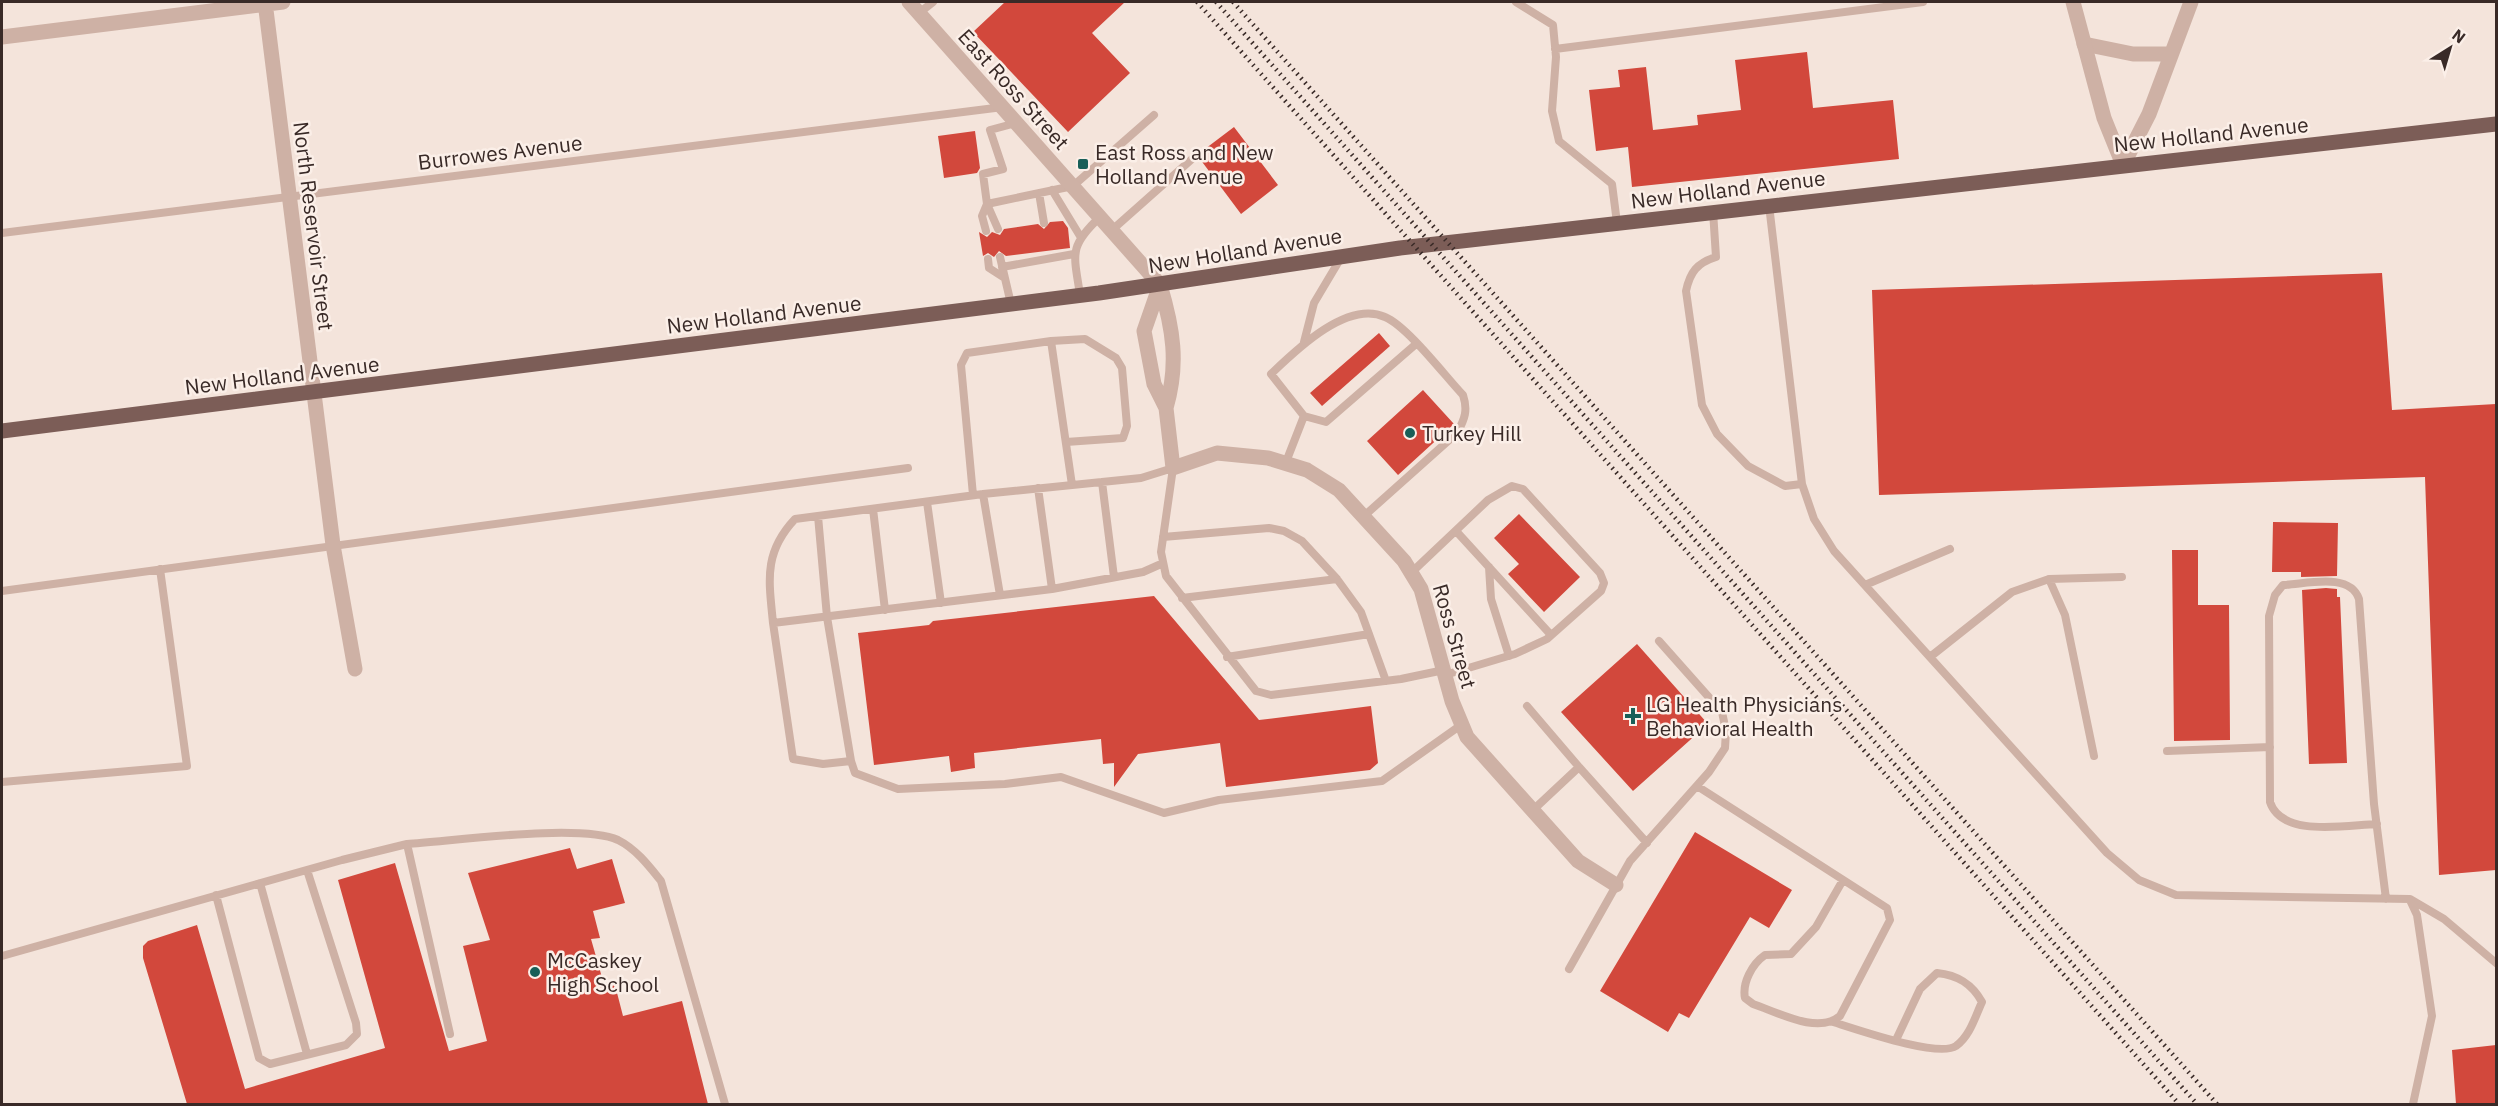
<svg xmlns="http://www.w3.org/2000/svg" width="2498" height="1106" viewBox="0 0 2498 1106" font-family="'IBM Plex Sans',sans-serif">
<rect width="100%" height="100%" fill="#f4e4db"/>
<path fill="#d2483c" d="M1005,2h120l-33,31 38,40 -62,59 -95,-100z
M1807,52l6,56 80,-8 6,59 -267,28 -4,-40 -32,4 -7,-61 31,-3 -2,-17 28,-3 7,63 45,-5 -1,-10 44,-5 -6,-50z
M1234,127l44,58 -37,29 -44,-59z
M975,131l5,37 -3,5 -33,5 -6,-42z
M1063,221l5,7 2,20 -64,8 -7,-5 -5,6 -6,-4 -5,3 -4,-24 8,5 5,-5 8,3 4,-6 34,-5 6,5 6,-7z
M2382,273l10,137 104,-6v466l-57,5 -14,-398 -546,18 -7,-205z
M1379,333l11,13 -68,60 -12,-13z
M1423,390l31,34 -56,51 -31,-34z
M1519,514l61,63 -36,35 -36,-38 11,-10 -25,-26z
M2273,522l65,1 -1,53 -36,1v-5h-29z
M2172,550h26v55h31l1,135 -56,1z
M2326,588l11,1v8h3l7,166 -38,1 -7,-174z
M1154,596l105,124 112,-14 7,57 -8,7 -144,17 -6,-44 -82,11 -24,33v-24l-11,1 -2,-25 -127,14 1,15 -24,4 -2,-16 -75,9 -16,-132 71,-8 4,-4z
M1637,644l71,80 -75,67 -72,-79z
M1695,832l97,58 -23,38 -19,-11 -61,101 -10,-5 -11,19 -68,-41z
M570,848l7,21 35,-10 13,44 -32,8 7,27 -9,1 14,49 10,-3 8,31 59,-15 26,103h-521l-44,-146v-12l5,-5 49,-16 48,164 140,-41 -47,-168 57,-17 54,188 38,-10 -24,-95 27,-6 -22,-67z
M2496,1045v59h-40l-4,-54z"/>
<g fill="none" stroke-linecap="round" stroke-linejoin="round">
<path stroke="#ceb1a5" stroke-width="8" d="M1516,2l37,23 3,32 -4,54 7,30 53,43 5,39
M919,13l14,-11
M1555,49l368,-47
M1052,190l28,46
M1039,193l5,30
M987,204l86,-18 81,-71
M1769,205l33,279 12,35 20,32 273,302 32,27 37,15 234,4 34,20 52,44
M1713,211l3,46c-19,6 -26,15 -30,34l16,114 15,29 31,32 37,20 17,-2
M998,229l-11,-25 -4,-30 20,-5 -13,-39 26,-7
M1112,230l80,-71
M986,231l-4,-15 5,-12
M2,233l1001,-126
M1000,257l11,47
M988,259l1,9 14,9
M1002,267l72,-13
M1080,295c-6,-41 -12,-48 20,-78
M1051,341l34,-2 31,19 6,10 5,58 -4,12 -57,4
M1304,342l10,-39 28,-47
M1304,416l22,6 90,-78
M1286,462l18,-46 -33,-42c25,-24 76,-74 114,-57 22,9 60,59 78,78 5,15 2,24 -6,38l-93,83
M1102,482l12,95
M1038,488l14,101
M983,494l17,101
M973,495l-12,-130 6,-12 84,-12 21,144
M927,502l14,101
M873,509l12,101
M818,516l9,101 24,144 4,12 43,16 107,-5 56,-7 103,36 55,-13 163,-19 79,-56
M1456,531l95,104
M1163,537l106,-9 15,3 18,10 35,38 24,33 25,69
M1161,564l-18,8 -91,17 -279,34c-4,-42 -10,-70 22,-104l188,-25 158,-16 32,-10 -12,84 5,24 90,115 15,4 130,-16 43,-9
M1489,567l2,32 18,57
M1412,572l76,-72 24,-14 11,3 77,84 4,10 -3,8 -54,48 -32,15 -70,21
M2049,579l73,-2
M1865,585l85,-36
M2,591l906,-123
M1182,598l155,-19
M773,623l20,136 30,5 28,-3
M1227,657l142,-23
M1930,657l82,-65 37,-13 16,36 29,141
M1527,706l52,61 -47,44
M2167,751l103,-4
M1579,767l68,76
M2,782l185,-16 -27,-197
M1697,786c63,41 127,81 190,122l3,12 -50,96c-22,19 -63,-4 -87,-12l-8,-6c-3,-15 7,-34 20,-43l26,-1 25,-27 27,-47
M2377,824c-31,1 -95,14 -107,-22l-1,-186 6,-21 8,-10c24,-1 67,-13 76,14l15,205 12,95
M260,883l47,171
M216,895l43,163 11,6 76,-19 11,-11 -1,-11 -49,-153
M2410,900l7,15 15,101 -19,88
M2,956l340,-96 65,-16
M1569,969l61,-108 79,-89 16,-24 1,-17 -4,-19 -63,-71
M1833,1022c23,7 105,36 123,24 14,-10 19,-29 26,-44 -10,-18 -24,-27 -45,-29l-17,16 -24,51
M450,1034l-43,-190c47,-3 173,-21 211,-4 18,9 31,26 43,41l64,223"/>
<path stroke="#ceb1a5" stroke-width="15" d="M265,2l68,543 22,124
M2,37l281,-35
M2084,44l49,10h38
M2123,165l26,-51 42,-112
M1160,285l-16,46 10,53 12,24 7,60 44,-15 51,5 39,12 32,20 65,71 17,28 31,112 15,36 111,124 38,24
M1160,285c13,43 19,79 6,123"/>
<path stroke="#ceb1a5" stroke-width="15" d="M909,2l251,283
M2073,2l31,116 19,47"/>
<path stroke="#7c5d57" stroke-width="15" d="M2,431l1097,-138 301,-45 1096,-124"/>
<path stroke="#392a27" stroke-width="4.5" stroke-dasharray="1.5 4.5" stroke-linecap="butt" d="M1197,2l982,1102
M1216,2l981,1102
M1233,2l984,1102"/>
</g>
<g fill="#185f58" stroke="#fbefe8" stroke-width="2">
<rect x="1077" y="158" width="12" height="12" rx="3"/>
<circle cx="1410" cy="433" r="6"/>
<path d="M1630 707h6v6h6v6h-6v6h-6v-6h-6v-6h6z"/>
<circle cx="535" cy="972" r="6"/>
</g>
<g text-anchor="middle" dominant-baseline="central" stroke-width="5" stroke-linejoin="round" paint-order="stroke">
<g font-size="21" fill="#392a27" stroke="#fbefe8">
<text transform="translate(1014 89) rotate(48)">East Ross Street</text>
<text transform="translate(2211 134) rotate(-6)">New Holland Avenue</text>
<text transform="translate(500 152) rotate(-7)">Burrowes Avenue</text>
<text transform="translate(1728 189) rotate(-7)">New Holland Avenue</text>
<text transform="translate(314 226) rotate(83)">North Reservoir Street</text>
<text transform="translate(1245 250) rotate(-9)">New Holland Avenue</text>
<text transform="translate(764 314) rotate(-7)">New Holland Avenue</text>
<text transform="translate(282 375) rotate(-7)">New Holland Avenue</text>
<text transform="translate(1455 636) rotate(74)">Ross Street</text>
</g>
<g font-size="21" fill="#392a27" stroke="#fbefe8" text-anchor="start">
<text x="1095" y="152">East Ross and New<tspan x="1095" dy="24">Holland Avenue</tspan></text>
<text x="1422" y="433">Turkey Hill</text>
<text x="1646" y="704">LG Health Physicians<tspan x="1646" dy="24">Behavioral Health</tspan></text>
<text x="547" y="960">McCaskey<tspan x="547" dy="24">High School</tspan></text>
</g>
</g>
<rect width="2498" height="1106" fill="none" stroke="#392a27" stroke-width="6"/>
<g transform="translate(2450 48) rotate(37)" stroke="#fbefe8" stroke-width="4.5" paint-order="stroke">
<path d="M0-4.5L10 22L0 15L-10 22Z" fill="#392a27"/>
<text y="-9" font-size="16" font-weight="bold" text-anchor="middle" fill="#392a27">N</text>
</g>
</svg>
